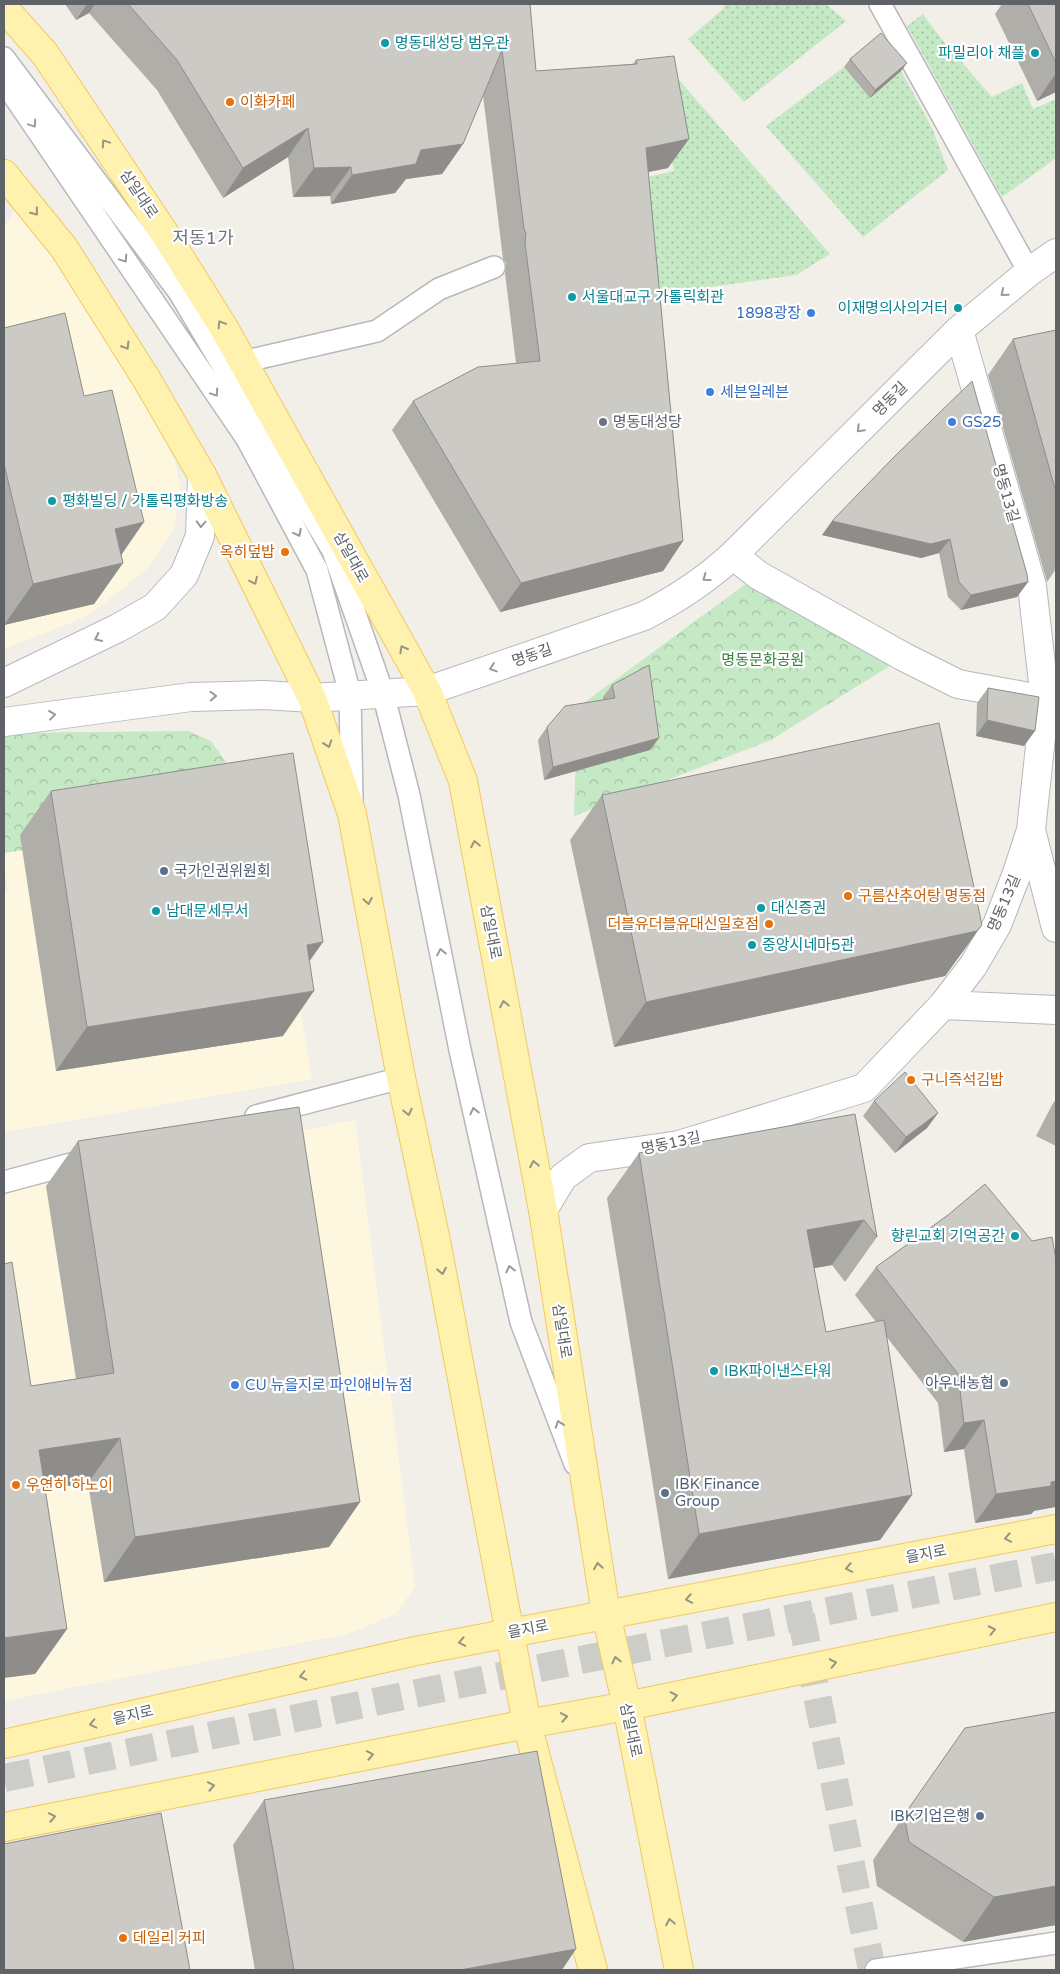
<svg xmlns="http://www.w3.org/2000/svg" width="1060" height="1974" viewBox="0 0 1060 1974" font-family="'Varela Round','Noto Sans KR',sans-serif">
<defs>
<pattern id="grass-dots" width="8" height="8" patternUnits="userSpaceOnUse" patternTransform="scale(1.25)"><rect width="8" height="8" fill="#c5e8c5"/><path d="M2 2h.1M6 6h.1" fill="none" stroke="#a3c0a4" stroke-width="1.8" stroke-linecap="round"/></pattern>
<pattern id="park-crowns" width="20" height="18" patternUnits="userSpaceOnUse" patternTransform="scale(1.25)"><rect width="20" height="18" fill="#c5e8c5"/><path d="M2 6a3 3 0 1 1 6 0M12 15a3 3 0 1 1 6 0" fill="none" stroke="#a3c0a4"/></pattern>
</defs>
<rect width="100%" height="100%" fill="#f1efe8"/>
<path fill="#fef7e0" d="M16,205l75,87 84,168 6,31 -7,37 -24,38 -44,36 -26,17 -76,30v-425l5,-2z
M267,815l45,264 -308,53v-240l4,-1 -4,-23v-15z
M355,1120l60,466 -19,28 -49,20 -343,67v-509z"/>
<path fill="url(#grass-dots)" d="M724,4h102l20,17 -102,81 -56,-63 35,-30z
M923,14l17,23 52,60 30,-14 11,26 23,-10v59l-54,39 -95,-171z
M844,67l26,31 31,-27 31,57 16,42 -85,67 -97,-111z
M673,73l157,181 -34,21 -144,20 -14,-116 36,-8 -16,-88z"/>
<path fill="url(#park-crowns)" d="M758,575l146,82 -133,83 -197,76 3,-108z
M188,731l23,10 36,51 20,23 -263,38v-120z"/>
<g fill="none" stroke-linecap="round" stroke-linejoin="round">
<path stroke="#ccccc8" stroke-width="28" stroke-dasharray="28 14" stroke-linecap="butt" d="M801,1616l71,354
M4,1778l541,-111 511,-101"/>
<defs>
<path id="service" d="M880,4l149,268
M4,58l175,234 154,259 50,142 26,102 51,255 61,272 54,142
M4,85l10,11 233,343 70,131 33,124 2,106
M242,362l135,-31 62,-42 55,-22
M256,1116l145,-38
M4,1182l82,-22
M876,1970l180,-27"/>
<path id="minor" d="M733,555l25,20 146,82 54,27 66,12
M312,698l115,-7 217,-75c33,-17 62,-36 89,-61l226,-225 70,-58 27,-19
M1031,830l25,98
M943,1005l113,5
M543,1210l20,-33 26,-19 90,-13 185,-57 79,-83 30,-39 24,-41 20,-52 14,-43 14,-130 -13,-114 -73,-256"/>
<path id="secondary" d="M4,683l114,-55 37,-21 29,-32 16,-39 2,-61
M4,722l187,-25 73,-2 48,3"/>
<path id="primary" d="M4,8l41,46 122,183 57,91 203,363 36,90 80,429 63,404 21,92 52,264
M4,174l60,74 83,132 55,95 110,223 40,116 49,264 35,163 91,483 66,246
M4,1744l412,-93 640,-122
M4,1827l523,-103 100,-18 429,-89"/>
</defs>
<use href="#service" stroke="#b5b8bc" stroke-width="24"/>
<use href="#minor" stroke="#b5b8bc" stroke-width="30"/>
<use href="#secondary" stroke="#b6babf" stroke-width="30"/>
<use href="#primary" stroke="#f2c960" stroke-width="30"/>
<use href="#service" stroke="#fff" stroke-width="21"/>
<use href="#minor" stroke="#fff" stroke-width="28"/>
<use href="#secondary" stroke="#fff" stroke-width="28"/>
<use href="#primary" stroke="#fff2af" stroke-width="28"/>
</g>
<path fill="#afaea9" d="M65,4h119l1,1 345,-1 6,67 97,-7 3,-4 32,108 -20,4 35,369 -20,30 -163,41 -108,-182 21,-29 103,-38 -11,-90 1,-10 -3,-4 -20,-164 -20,49 -21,30 -36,5 -11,14 -64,11 -1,-8 -37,1 -5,-40 -65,41 -66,-108 -68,-77 -13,7z
M1002,4h54v88l-19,9 -42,-87z
M850,59l57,4 -6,8 -31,27 -26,-31z
M4,328l117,227 2,8 -29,41 -90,21z
M1056,330v239l-9,13 -59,-207 25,-36z
M893,458l135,124 -11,15 -56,13 -13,-13 -9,-44 -18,5 -99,-23z
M612,685l47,53 -9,12 -106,30 -6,-40 9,-13 56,-27v-3z
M988,688l36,58 -48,-10 1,-33z
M51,791l258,170 -26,75 -227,35 -36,-236z
M602,795l380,130 -37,51 -331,71 -44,-207z
M1056,1099v47l-20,-10 16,-31z
M874,1101l64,12 -11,15 -32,25 -32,-37z
M855,1114l22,123 -32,45 -13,-17 -18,3 12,64 50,-10 -21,-27 21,-28 72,-52 86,296 -3,3 -56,9 -11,-74 -20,3 -6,-49 -52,-67 26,159 -32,45 -212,39 -61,-381 32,-45z
M78,1141l282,361 -31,45 -225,35 -16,-99 -43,6 22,140 -32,45 -4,-288 45,-7 -30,-193z
M1056,1712v213l-93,17 -86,-56 -4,-26 92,-132z
M264,1800l298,170h-307l-22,-125z"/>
<path fill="#8f8d8a" d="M87,4h8l-6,9 -13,7z
M907,63l-6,8 -31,27 5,-8z
M1056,73v19l-19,9z
M308,128l-20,29 -65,41 20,-30z
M689,139l-21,29 -43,9 21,-29z
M463,144l-21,30 -36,5 -11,14 -64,11 21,-29 69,-25z
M351,167l-21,29 -37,1 21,-29z
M832,521l118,18 -11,14 -18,5 -99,-23z
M144,522l-29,42v-35z
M683,541l-20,30 -163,41 21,-29z
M123,563l-29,41 -90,21 29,-41z
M1028,582l-11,15 -56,13 10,-15z
M987,720l48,11 -11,15 -48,-10z
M659,738l-9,12 -106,30 9,-13z
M982,925l-37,51 -331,71 32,-45z
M323,942l-31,44 15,-41z
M314,991l-31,45 -227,35 31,-44z
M938,1113l-11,15 -32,25 11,-16z
M864,1220l-32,45 -56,10 31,-45z
M984,1420l-20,29 -20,3 20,-29z
M120,1438l-32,45 -81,12 32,-45z
M1056,1481v26l-22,4 -3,3 -56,9 21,-29z
M912,1495l-32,45 -212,39 31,-45z
M360,1502l-31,45 -225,35 31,-45z
M67,1629l-32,45 -31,4v-40z
M1056,1886v39l-93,17 31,-45z
M576,1949l-14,21h-102z"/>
<path fill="#cccac5" stroke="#8f8d8a" d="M128,4h56l1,1 1,-1h344l6,67 101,-7 -1,-4 38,-4 15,83 -43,9 37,393 -162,42 -108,-182 65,-34 62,-6 -15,-118 1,-10 -2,-4 -22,-179 -39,94 -42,6 -5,14 -64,11 -1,-8 -37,1 -6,-40 -65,40 -66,-108z
M1028,4h28v59z
M881,33l26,30 -32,27 -25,-31z
M65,313l19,83 28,-6 32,132 -29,7 8,34 -90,21 -29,-120v-136z
M1056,330v162l-43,-153z
M972,381l55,193 1,8 -57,13 -12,-13 -9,-43 -19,5 -99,-23 61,-63z
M649,665l10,73 -106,29 -6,-40 18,-21 50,-8 -3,-13z
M988,688l51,9 -4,34 -48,-11z
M939,723l43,202 -5,6 -331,71 -44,-207z
M293,753l30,189 -16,3 7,46 -227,36 -36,-236z
M905,1072l33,41 -32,24 -32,-36z
M299,1107l61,395 -225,35 -15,-99 -81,12 28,179 -63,9v-374l8,-2 19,124 83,-13 -36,-232z
M855,1114l22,123 -13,-17 -57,10 19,102 58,-12 28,175 -213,39 -60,-381z
M985,1184l47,57 20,-4 4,23v221l-5,1v4l-55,8 -12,-74 -20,3 -6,-49 -82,-107 72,-52z
M1056,1712v174l-62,11 -85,-55 -5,-27 61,-87z
M537,1751l39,198 -116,21h-166l-30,-170z
M161,1813l29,157h-186v-126z"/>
<defs><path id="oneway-chevron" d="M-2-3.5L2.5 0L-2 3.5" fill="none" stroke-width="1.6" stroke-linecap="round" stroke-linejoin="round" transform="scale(1.25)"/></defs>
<g stroke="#979a9d">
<use href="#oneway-chevron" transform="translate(33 124) rotate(56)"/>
<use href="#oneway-chevron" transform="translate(124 259) rotate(56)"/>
<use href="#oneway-chevron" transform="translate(1004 293) rotate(141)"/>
<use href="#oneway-chevron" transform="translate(215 393) rotate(56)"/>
<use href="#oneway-chevron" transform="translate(860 429) rotate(135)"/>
<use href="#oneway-chevron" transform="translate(201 524) rotate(92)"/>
<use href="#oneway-chevron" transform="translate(298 533) rotate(62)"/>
<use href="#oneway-chevron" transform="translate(706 578) rotate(144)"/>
<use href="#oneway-chevron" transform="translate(98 638) rotate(155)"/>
<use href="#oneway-chevron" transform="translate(493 668) rotate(161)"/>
<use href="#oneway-chevron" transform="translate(213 696) rotate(-2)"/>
<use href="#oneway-chevron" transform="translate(52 715) rotate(-7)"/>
<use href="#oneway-chevron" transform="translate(441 952) rotate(-101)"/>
<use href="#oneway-chevron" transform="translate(474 1111) rotate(-103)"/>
<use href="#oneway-chevron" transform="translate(510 1269) rotate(-103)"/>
<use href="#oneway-chevron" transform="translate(559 1424) rotate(-110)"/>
</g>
<g stroke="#979581">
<use href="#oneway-chevron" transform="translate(105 143) rotate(-124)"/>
<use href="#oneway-chevron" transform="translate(35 212) rotate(51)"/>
<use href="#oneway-chevron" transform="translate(221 324) rotate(-121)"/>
<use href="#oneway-chevron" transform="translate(126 346) rotate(58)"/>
<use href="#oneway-chevron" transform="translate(254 581) rotate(64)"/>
<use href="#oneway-chevron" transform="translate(403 649) rotate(-119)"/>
<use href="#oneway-chevron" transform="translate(328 744) rotate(71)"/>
<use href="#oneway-chevron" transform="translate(475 844) rotate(-101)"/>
<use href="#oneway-chevron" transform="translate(368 901) rotate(80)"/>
<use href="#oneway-chevron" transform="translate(504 1004) rotate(-101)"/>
<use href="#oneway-chevron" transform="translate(408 1112) rotate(78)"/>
<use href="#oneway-chevron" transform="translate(534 1164) rotate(-101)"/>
<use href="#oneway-chevron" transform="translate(442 1271) rotate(79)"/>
<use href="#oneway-chevron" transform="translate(1008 1538) rotate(169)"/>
<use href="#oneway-chevron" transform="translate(598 1566) rotate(-99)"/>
<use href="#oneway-chevron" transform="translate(849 1568) rotate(169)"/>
<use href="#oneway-chevron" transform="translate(689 1599) rotate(169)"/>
<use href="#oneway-chevron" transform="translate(992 1630) rotate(-12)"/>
<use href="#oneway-chevron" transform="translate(462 1642) rotate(169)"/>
<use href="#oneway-chevron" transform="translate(616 1660) rotate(-103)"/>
<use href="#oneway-chevron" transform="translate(833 1663) rotate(-12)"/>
<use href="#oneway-chevron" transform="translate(303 1676) rotate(167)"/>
<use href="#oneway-chevron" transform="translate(674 1696) rotate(-12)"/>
<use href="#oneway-chevron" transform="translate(564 1717) rotate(-10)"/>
<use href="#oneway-chevron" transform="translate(93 1724) rotate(167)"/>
<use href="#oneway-chevron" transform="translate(370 1755) rotate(-11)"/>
<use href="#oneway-chevron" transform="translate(211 1786) rotate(-11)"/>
<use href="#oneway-chevron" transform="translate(52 1817) rotate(-11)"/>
<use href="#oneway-chevron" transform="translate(670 1922) rotate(-101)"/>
</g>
<g fill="#0f9aa8" stroke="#fff" stroke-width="2">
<circle cx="385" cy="43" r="5"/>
<circle cx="1035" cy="53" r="5"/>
<circle cx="572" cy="297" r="5"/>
<circle cx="958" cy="308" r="5"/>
<circle cx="52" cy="501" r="5"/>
<circle cx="761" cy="908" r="5"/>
<circle cx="156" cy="911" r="5"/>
<circle cx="752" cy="945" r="5"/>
<circle cx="1015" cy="1236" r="5"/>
<circle cx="714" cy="1371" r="5"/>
</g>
<g fill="#e8710a" stroke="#fff" stroke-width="2">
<circle cx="230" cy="102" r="5"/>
<circle cx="285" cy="552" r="5"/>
<circle cx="848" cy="896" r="5"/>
<circle cx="769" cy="924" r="5"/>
<circle cx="911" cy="1080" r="5"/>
<circle cx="16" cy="1485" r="5"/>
<circle cx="123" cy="1938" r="5"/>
</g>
<g fill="#3f7fe0" stroke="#fff" stroke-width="2">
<circle cx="811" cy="313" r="5"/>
<circle cx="710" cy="392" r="5"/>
<circle cx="952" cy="422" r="5"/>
<circle cx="235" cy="1385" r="5"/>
</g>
<circle fill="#6b7280" stroke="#fff" stroke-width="2" cx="603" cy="422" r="5"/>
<g fill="#5c6f8a" stroke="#fff" stroke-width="2">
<circle cx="164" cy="871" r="5"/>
<circle cx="1004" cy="1383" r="5"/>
<circle cx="665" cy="1493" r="5"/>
<circle cx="980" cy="1816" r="5"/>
</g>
<g text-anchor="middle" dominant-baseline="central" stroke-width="4.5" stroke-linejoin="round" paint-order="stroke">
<g font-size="15" fill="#0d838f" stroke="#fff" text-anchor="start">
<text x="395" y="43">명동대성당 범우관</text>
<text x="1025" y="53" text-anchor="end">파밀리아 채플</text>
<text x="582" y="297">서울대교구 가톨릭회관</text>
<text x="948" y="308" text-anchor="end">이재명의사의거터</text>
<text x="62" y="501">평화빌딩 / 가톨릭평화방송</text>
<text x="771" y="908">대신증권</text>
<text x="166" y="911">남대문세무서</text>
<text x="762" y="945">중앙시네마5관</text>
<text x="1005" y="1236" text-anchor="end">향린교회 기억공간</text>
<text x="724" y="1371">IBK파이낸스타워</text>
</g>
<g font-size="15" fill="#c56008" stroke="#fff" text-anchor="start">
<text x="240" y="102">이화카페</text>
<text x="275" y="552" text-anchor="end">옥히덮밥</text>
<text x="858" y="896">구름산추어탕 명동점</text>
<text x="759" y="924" text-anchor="end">더블유더블유대신일호점</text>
<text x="921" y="1080">구니즉석김밥</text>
<text x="26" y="1485">우연히 하노이</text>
<text x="133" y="1938">데일리 커피</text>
</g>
<g font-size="15" fill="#5f6368" stroke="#fff">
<text transform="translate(139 194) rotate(56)">삼일대로</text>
<text transform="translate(890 399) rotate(-45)">명동길</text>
<text transform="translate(1006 493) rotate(74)">명동13길</text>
<text transform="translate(351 557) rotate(61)">삼일대로</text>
<text transform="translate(532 655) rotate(-19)">명동길</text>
<text transform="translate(1004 903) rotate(-67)">명동13길</text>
<text transform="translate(491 932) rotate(79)">삼일대로</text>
<text transform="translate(671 1143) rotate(-12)">명동13길</text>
<text transform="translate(562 1331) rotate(81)">삼일대로</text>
<text transform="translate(926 1554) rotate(-11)">을지로</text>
<text transform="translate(528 1629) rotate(-11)">을지로</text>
<text transform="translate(133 1715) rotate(-13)">을지로</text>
<text transform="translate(631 1730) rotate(78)">삼일대로</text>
</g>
<g font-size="15" fill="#366cbe" stroke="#fff" text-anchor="start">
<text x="801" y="313" text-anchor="end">1898광장</text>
<text x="720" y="392">세븐일레븐</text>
<text x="962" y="422">GS25</text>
<text x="245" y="1385">CU 뉴을지로 파인애비뉴점</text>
</g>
<g font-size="15" fill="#5b616d" stroke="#fff" text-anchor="start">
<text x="613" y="422">명동대성당</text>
</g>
<g font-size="15" fill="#348238" stroke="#fff">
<text x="763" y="660">명동문화공원</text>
</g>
<g font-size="15" fill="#4e5e75" stroke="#fff" text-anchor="start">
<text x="174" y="871">국가인권위원회</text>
<text x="994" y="1383" text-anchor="end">아우내농협</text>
<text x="675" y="1484">IBK Finance<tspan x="675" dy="17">Group</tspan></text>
<text x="970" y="1816" text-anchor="end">IBK기업은행</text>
</g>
<g font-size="18" fill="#70757a" stroke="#fff">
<text x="203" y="238">저동1가</text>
</g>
</g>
<rect width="1060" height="1974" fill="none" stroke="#5f6368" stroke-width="10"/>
</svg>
